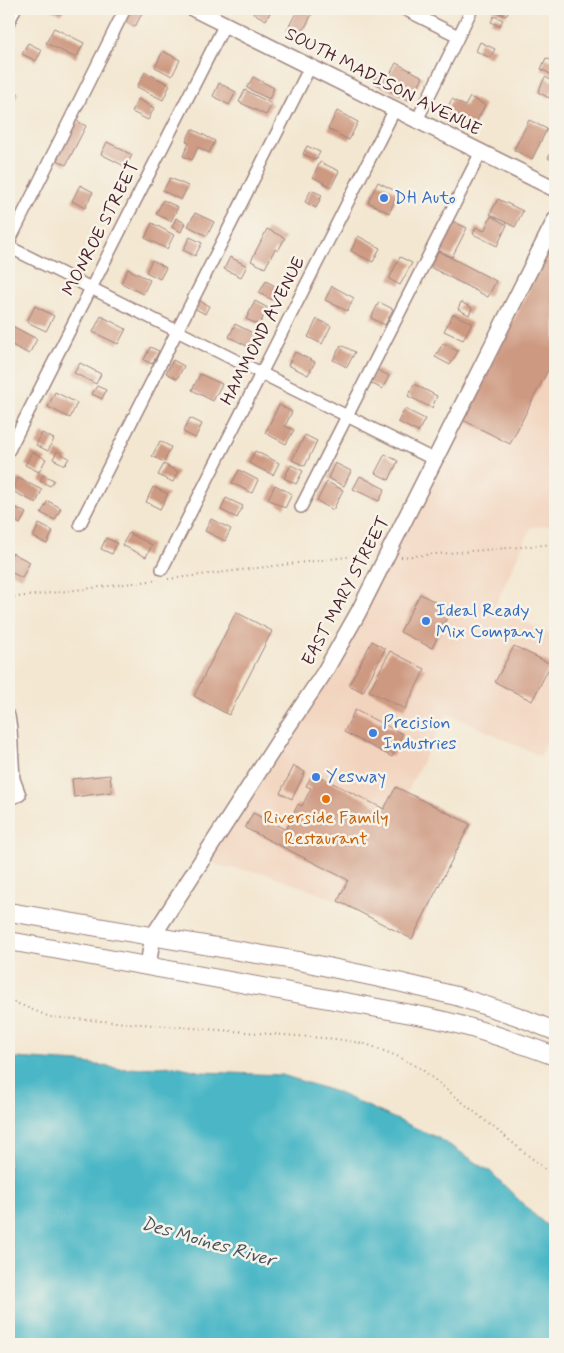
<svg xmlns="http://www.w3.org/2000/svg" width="564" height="1353" viewBox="0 0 564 1353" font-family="Mynerve,sans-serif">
<rect width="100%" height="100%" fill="#f7f3e8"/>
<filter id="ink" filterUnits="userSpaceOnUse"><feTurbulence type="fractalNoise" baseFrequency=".02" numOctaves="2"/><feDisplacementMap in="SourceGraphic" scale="10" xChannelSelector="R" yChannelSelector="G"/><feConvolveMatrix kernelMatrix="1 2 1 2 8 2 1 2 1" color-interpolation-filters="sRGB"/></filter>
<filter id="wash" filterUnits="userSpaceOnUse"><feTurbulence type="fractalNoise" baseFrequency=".0096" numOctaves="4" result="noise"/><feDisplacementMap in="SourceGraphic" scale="20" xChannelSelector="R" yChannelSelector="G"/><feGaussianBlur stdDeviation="1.12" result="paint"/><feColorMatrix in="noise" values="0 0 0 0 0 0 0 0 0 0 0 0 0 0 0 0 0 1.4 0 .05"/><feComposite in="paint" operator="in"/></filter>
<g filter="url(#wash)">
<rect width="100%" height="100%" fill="#f3e7d1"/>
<path fill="#f2d4be" d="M555,220v305l-24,2 -37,81 61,28v90l-15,30 -93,-43 -40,79 63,32 -58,115 -74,-38 -70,-27 -48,-8 -17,-7 121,-186z"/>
<path fill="#4bb7c6" stroke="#4a6b78" d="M15,1058l64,4 42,7 54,-3 27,6 80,3 54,17 104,47 51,33 41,41 23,19v112h-546v-285z"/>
<g id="blocks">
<path fill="#ce9981" d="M50,9h14l-3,5z
M130,9l12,4 -7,14 -11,-6z
M255,9h17l-6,11 -13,-7z
M298,9l14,5 -12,23 -13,-7z
M491,9h18l-3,7z
M494,16l9,4 -4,6 -8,-4z
M54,28l30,15 -8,15 -30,-15z
M480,42l15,7 -5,9 -14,-7z
M28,43l14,7 -6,11 -14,-7z
M163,51l17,9 -8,16 -17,-9z
M546,58l9,4 -1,14 -13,-7z
M396,63l27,14 -13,24 -38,-19 5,-10 11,6z
M145,72l25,13 -7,15 -26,-13z
M253,77l21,11 -5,11 -22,-11z
M545,77l10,5v4l-6,12 -11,-6z
M219,83l17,9 -7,13 -16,-9z
M9,89l9,4 -9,18z
M245,90l27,14 -6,11 -27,-13z
M470,97l15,8 -13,26 -29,-15 9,-17 13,7z
M138,99l16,9 -6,12 -16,-8z
M337,111l21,11 -9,18 -21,-11z
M74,119l12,7 -20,39 -12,-7z
M529,120l18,9 -15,30 -18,-9z
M192,129l23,12 -6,12 -11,-6 -6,13 -9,-4 6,-13 -3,-2z
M107,142l25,13 -6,12 -25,-13z
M555,143v19l-7,-4z
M307,146l13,6 -4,8 -13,-6z
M320,162l19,9 -8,16 -18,-10z
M170,178l18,8 -7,14 -18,-9z
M378,182l21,11 -10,20 -21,-11z
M80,185l13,7 -8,16 -13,-7z
M311,190l11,5 -6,13 -11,-6z
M498,199l25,12 -8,16 -25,-13z
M163,200l15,7 -7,14 -15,-7z
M195,213l19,9 -7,14 -19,-10z
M491,216l16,9 -10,21 -24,-12 3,-7 8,4z
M176,218l9,5 -4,9 -9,-5z
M450,220l17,8 -15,29 -17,-8z
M152,223l22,12 -7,14 -22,-11z
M267,229l18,9 -7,13 -3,-2 -10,19 -14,-7z
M358,236l22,12 -7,14 -22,-11z
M190,237l12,6 -7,13 -12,-6z
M555,239v117l-45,88 -47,-24z
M438,251l58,30 -8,16 -58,-30z
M230,257l17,9 -6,11 -17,-8z
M400,257l12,6 -12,22 -11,-6z
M152,260l14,8 -6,11 -14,-7z
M128,269l22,11 -7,14 -22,-11z
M266,281l14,8 -6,12 -15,-8z
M332,286l22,12 -7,13 -22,-11z
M198,300l11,6 -4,8 -11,-6z
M255,301l13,7 -9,17 -13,-6z
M379,302l14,7 -8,16 -14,-7z
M461,302l11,6 -3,7 -11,-6z
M35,306l19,10 -8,15 -19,-9z
M453,314l19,9 -9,17 -19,-9z
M101,316l25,13 -8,15 -25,-12z
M317,319l14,7 -9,18 -14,-7z
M235,324l20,10 -6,13 -20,-10z
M12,326l25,13 -8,15 -17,-9 -3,6v-19z
M443,343l15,8 -8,14 -15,-8z
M341,345l14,7 -8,15 -14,-7z
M150,347l9,4 -7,13 -8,-4z
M295,352l20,10 -7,13 -20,-10z
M173,360l11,6 -7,13 -11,-6z
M80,363l21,11 -5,10 -22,-11z
M376,369l13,7 -7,13 -13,-7z
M200,374l22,10 -9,17 -21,-11z
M414,384l23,12 -5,12 -24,-12z
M97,386l9,4 -4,9 -10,-5z
M55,392l22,11 -7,15 -22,-11z
M279,405l13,7 -7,14 9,4 -8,14 -21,-11z
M405,409l20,10 -7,13 -20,-10z
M190,418l12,6 -7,14 -12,-6z
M42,433l12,6 -6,12 -12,-6z
M305,435l12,6 -12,25 -13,-6z
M160,441l11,6 -7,15 -12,-6z
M57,451l12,7 -4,7 -12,-6z
M255,451l24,12 -6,12 -24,-12z
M32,452l14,7 -7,13 -14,-7z
M385,454l13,7 -9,19 -14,-7z
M335,463l16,8 -7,15 -16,-8z
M164,464l14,8 -5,10 -15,-7z
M291,465l12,6 -7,13 -12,-6z
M239,470l19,10 -6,13 -20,-10z
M43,475l11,5 -4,6 -10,-5z
M360,476l25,13 -6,12 -26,-12z
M18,478l24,12 -6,13 -24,-12z
M327,482l16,8 -10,20 -16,-9z
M275,485l17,9 -7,14 -17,-9z
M153,487l15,7 -8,15 -14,-7z
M226,498l17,8 -6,12 -16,-8z
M48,501l13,7 -6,12 -14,-7z
M9,504l17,9 -6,11 -11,-6z
M211,519l20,10 -6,12 -20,-10z
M39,524l14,7 -6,13 -14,-7z
M129,533l23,12 -6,12 -24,-12z
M106,538l11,5 -5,11 -11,-5z
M12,553l18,9 -8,16 -13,-7v-10z
M420,594l31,16 -19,38 -32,-16z
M236,612l36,19 -43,84 -35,-19z
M372,641l13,8 -22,43 -14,-7z
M514,646l37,18 -19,37 -37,-19z
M390,651l35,18 -20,40 -36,-18z
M355,710l48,24 -11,23 -48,-25z
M294,766l11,6 -13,27 -12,-6z
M313,773l71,36 12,-22 74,37 -58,115 -74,-38 10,-21 -103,-52 8,-15 33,17 12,-26 4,2 9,-18 -5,-2z
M110,775l2,17 -38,5 -2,-18z"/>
</g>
</g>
<g filter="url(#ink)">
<use href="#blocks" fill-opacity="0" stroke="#9e837e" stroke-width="1"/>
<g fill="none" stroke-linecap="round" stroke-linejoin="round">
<defs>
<path id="minor" d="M404,9l54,27
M9,22l6,-13
M417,120l55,-111
M9,242l116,-233
M9,247l426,213
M9,450l216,-426
M301,507l180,-355
M80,524l230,-457
M162,569l233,-460
M9,716l2,13 3,50 6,16 -11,4"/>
<path id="major" d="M194,9l361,180
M148,965l5,-29 134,-208 37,-55 34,-60 197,-393"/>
<path id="highway" d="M9,912l290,49 95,20 62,15 61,20 38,15
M9,941l413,75c46,9 89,24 133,40"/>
</defs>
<use href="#minor" stroke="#9e837e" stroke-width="14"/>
<use href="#major" stroke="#9e837e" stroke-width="18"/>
<use href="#highway" stroke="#9e837e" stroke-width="20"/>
<path stroke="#9e837e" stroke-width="2" stroke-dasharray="1 4" stroke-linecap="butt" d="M401,557l154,-13
M168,579l203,-25
M9,598l149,-18
M9,1000l41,17 286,22 30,5 31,12 23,12 135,109"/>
<use href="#minor" stroke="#fff" stroke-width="11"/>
<use href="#major" stroke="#fff" stroke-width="15"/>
<use href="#highway" stroke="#fff" stroke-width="18"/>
</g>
</g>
<g fill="#3f7fe0" stroke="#f7f3e8" stroke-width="2">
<circle cx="384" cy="198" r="5"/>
<circle cx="426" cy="621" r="5"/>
<circle cx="373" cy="733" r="5"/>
<circle cx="316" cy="777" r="5"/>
</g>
<circle fill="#e8710a" stroke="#f7f3e8" stroke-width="2" cx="326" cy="799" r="5"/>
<g text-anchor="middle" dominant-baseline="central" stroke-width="5" stroke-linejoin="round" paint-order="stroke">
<g font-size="18" fill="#4a1f2b" stroke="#f7f3e8">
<text transform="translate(383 82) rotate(27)">SOUTH MADISON AVENUE</text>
<text transform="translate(101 229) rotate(-63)">MONROE STREET</text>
<text transform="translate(263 331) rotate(-63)">HAMMOND AVENUE</text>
<text transform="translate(346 591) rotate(-62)">EAST MARY STREET</text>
</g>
<g font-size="18" fill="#366cbe" stroke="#f7f3e8" text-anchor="start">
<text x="394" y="198">DH Auto</text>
<text x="436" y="611">Ideal Ready<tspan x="436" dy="21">Mix Company</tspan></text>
<text x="383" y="723">Precision<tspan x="383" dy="21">Industries</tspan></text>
<text x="326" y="777">Yesway</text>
</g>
<g font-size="18" fill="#c56008" stroke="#f7f3e8">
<text x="326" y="818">Riverside Family<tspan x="326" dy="21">Restaurant</tspan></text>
</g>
<g font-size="19" font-style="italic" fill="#4a5461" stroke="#f7f3e8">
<text transform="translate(208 1242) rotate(16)">Des Moines River</text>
</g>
</g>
<rect width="564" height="1353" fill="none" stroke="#f7f3e8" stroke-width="30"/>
</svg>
